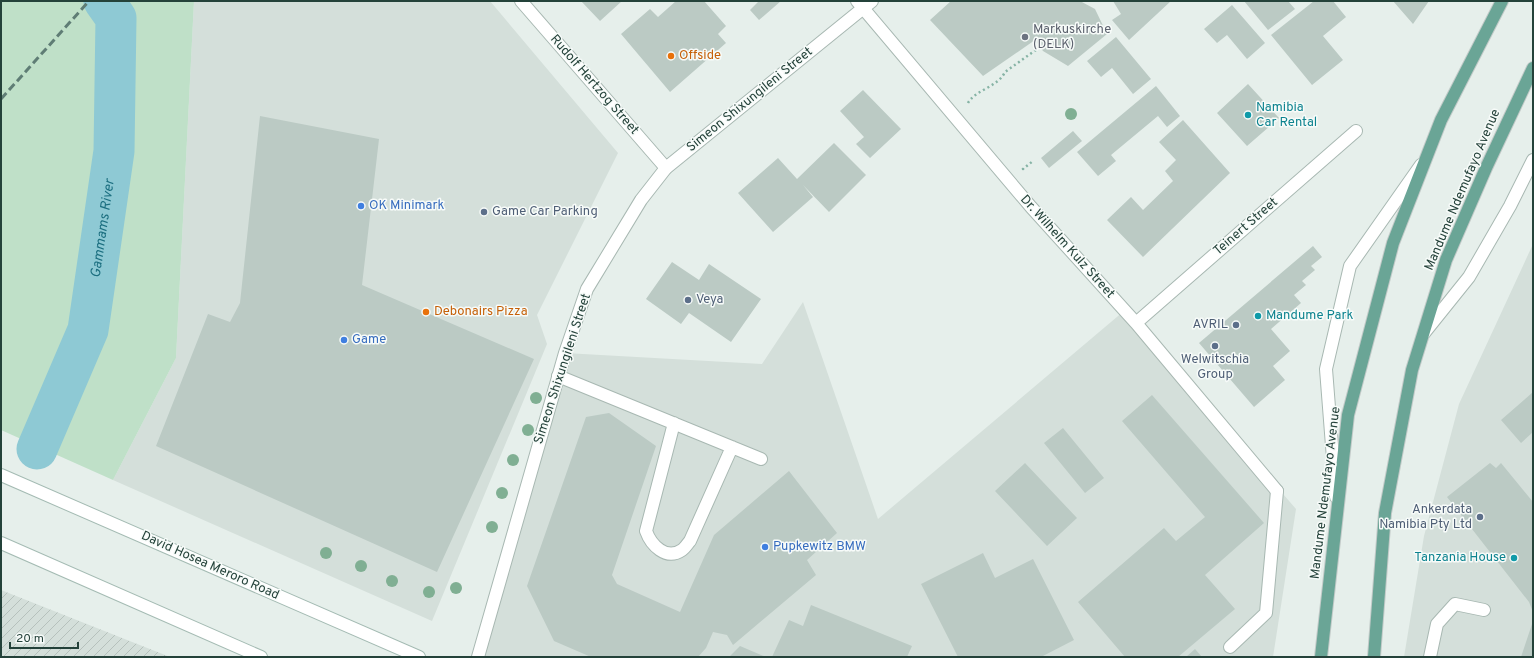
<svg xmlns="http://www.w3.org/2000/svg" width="1534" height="658" viewBox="0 0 1534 658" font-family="Overpass,sans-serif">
<defs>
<pattern id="industrial-furrows" width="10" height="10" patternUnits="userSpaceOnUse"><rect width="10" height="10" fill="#d4dfda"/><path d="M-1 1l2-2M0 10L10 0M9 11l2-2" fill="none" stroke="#b6c1bc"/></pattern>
</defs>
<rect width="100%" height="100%" fill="#e6efeb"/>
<path fill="#d4dfda" d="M194,1h296l128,152 -81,162 10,29 -115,277 -319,-141 63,-122z
M1533,244v413h-129l20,-121 35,-132z
M803,302l75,217 246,-208 172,198 -23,148h-795l87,-304 197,11z"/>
<path fill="url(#industrial-furrows)" d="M1,590l169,67h-169z"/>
<path fill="#bfe0c8" d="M1,1h193l-18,357 -63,122 -112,-50z"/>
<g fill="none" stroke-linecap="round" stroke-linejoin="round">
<path stroke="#8ec9d4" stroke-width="41" id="s1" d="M37,449l51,-119 26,-179 2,-133 -12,-17"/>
</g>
<path fill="#bbcac4" d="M581,1h41l-22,20z
M676,1h28l22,25 -8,8 8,9 -56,49 -49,-58 29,-25 8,8z
M757,1h24l-22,19 -9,-10 8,-8z
M951,1h129l15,8 12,25 -39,32 -25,-15 -8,-11 -52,36 -53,-56z
M1113,1h58l-42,39 -17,-20 9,-6z
M1244,1h44l7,8 -27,21z
M1314,1h19l13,16 -23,19 20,24 -31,25 -41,-50z
M1393,1h36l-16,23z
M1232,5l33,38 -18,16 -20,-24 -10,8 -13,-14z
M1116,37l35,42 -18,15 -21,-26 -11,9 -14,-16z
M1248,84l31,34 -32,28 -30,-33z
M1156,86l24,30 -13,11 -9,-11 -47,39 5,6 -18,15 -21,-24z
M863,90l38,39 -31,29 -14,-14 8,-7 -24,-26z
M260,116l119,23 -17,146 172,74 -97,213 -281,-126 52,-132 22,8 10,-19z
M1183,120l47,53 -87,84 -36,-37 24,-23 12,13 30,-29 -8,-10 11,-11 -17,-18z
M1073,131l9,10 -33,27 -8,-10z
M834,143l32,32 -37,37 -26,-27 10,12 -40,35 -35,-39 40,-35 19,21z
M1313,246l9,11 -11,9 4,4 -13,11 4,4 -12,10 7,8 -30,26 19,22 -17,15 12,14 -31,27 -55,-64z
M672,262l27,18 10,-16 52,35 -30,43 -42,-29 -8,11 -35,-25z
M1533,392v40l-12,11 -20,-23z
M1152,395l112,128 -59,52 30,34 -57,48h-53l-47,-55 86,-74 12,13 29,-24 -83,-96z
M609,413l47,33 -44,129 5,9 63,28 34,-77 75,-64 48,62 -30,27 9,15 -83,70 -6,-10 -14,-3 -7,16 -8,9h-107l-37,-16 -27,-55 59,-169z
M1063,428l41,50 -19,15 -41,-50z
M1025,463l52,55 -30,28 -52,-55z
M1490,463l6,5 5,-5 32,39v110l-4,-10 -82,-105z
M983,553l12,25 38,-19 41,81 -33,17h-83l-37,-73z
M811,605l101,41 -5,11h-135l17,-37 14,6z
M1533,621v36h-12z
M740,646l26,11h-37z
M1195,649l7,8h-16z"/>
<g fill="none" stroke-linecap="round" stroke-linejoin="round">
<defs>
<path id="service" d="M1424,333l45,-56 41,-71 23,-46
M558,376l203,83
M674,423l-28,108c5,14 20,30 36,19 3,-2 6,-7 8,-9l42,-94
M1336,497l-10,-128 24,-103 71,-101
M1230,647l36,-34 11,-122
M1430,657l7,-33 18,-20 29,6"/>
<path id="minor" d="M521,1l145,167
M857,1l174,206 105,116 141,168
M1136,323l220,-192"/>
<path id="tertiary" d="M478,657l87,-304 22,-64 54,-89 25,-32 206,-167"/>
<path id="secondary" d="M1,475l418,182
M1,543l260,114"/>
<path id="primary" d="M1321,657l27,-242 45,-172 48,-123 61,-119
M1374,657l11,-144 27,-143 34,-110 40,-92 47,-100"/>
</defs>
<use href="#service" stroke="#a8b8b2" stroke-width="14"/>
<use href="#minor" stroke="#a8b8b2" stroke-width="14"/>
<use href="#tertiary" stroke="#a8b8b2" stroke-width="14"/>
<use href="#secondary" stroke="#a4bbb3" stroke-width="14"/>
<use href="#primary" stroke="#c2cac8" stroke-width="14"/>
<path stroke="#86b3a5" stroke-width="2.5" stroke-dasharray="2 3" stroke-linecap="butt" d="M968,103c7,-13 30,-16 37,-31l35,-25
M1023,168v1l10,-8"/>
<use href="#service" stroke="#fff" stroke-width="12"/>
<use href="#minor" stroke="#fff" stroke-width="12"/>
<use href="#tertiary" stroke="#fff" stroke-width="12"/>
<use href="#secondary" stroke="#fff" stroke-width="12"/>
<use href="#primary" stroke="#6aa596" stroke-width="12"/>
<path stroke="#5f7d75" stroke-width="3" stroke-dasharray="8 4" stroke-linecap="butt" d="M1,99l88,-98"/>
</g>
<g fill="#80af93">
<circle cx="1071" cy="114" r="6"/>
<circle cx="536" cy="398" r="6"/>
<circle cx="528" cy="430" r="6"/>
<circle cx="513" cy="460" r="6"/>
<circle cx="502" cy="493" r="6"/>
<circle cx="492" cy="527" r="6"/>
<circle cx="326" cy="553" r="6"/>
<circle cx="361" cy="566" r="6"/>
<circle cx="392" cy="581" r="6"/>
<circle cx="456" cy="588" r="6"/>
<circle cx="429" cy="592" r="6"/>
</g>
<circle fill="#6b7280" stroke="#f7fbf9" stroke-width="1.5" cx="1025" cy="37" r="4"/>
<g fill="#e8710a" stroke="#f7fbf9" stroke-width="1.5">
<circle cx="671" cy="56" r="4"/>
<circle cx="426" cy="312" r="4"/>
</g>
<g fill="#0f9aa8" stroke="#f7fbf9" stroke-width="1.5">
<circle cx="1248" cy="115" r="4"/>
<circle cx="1258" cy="316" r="4"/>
<circle cx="1514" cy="558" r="4"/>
</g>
<g fill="#3f7fe0" stroke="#f7fbf9" stroke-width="1.5">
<circle cx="361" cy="206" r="4"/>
<circle cx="344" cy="340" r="4"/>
<circle cx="765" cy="547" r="4"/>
</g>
<g fill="#5c6f8a" stroke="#f7fbf9" stroke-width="1.5">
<circle cx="484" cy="212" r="4"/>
<circle cx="688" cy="300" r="4"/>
<circle cx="1236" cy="325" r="4"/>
<circle cx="1215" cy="346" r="4"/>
<circle cx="1480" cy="517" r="4"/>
</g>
<g text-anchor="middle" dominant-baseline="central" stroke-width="3" stroke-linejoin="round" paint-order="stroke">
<g font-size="13" fill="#5b616d" stroke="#f7fbf9" text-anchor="start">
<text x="1033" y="30">Markuskirche<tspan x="1033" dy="15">(DELK)</tspan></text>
</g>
<g font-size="13" fill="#c56008" stroke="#f7fbf9" text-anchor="start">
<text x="679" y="56">Offside</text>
<text x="434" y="312">Debonairs Pizza</text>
</g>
<g font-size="13" fill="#24423a" stroke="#f7fbf9">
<text transform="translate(594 85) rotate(49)">Rudolf Hertzog Street</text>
<text transform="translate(750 100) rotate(-39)">Simeon Shixungileni Street</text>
<text transform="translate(1463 190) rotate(-67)">Mandume Ndemufayo Avenue</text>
<text transform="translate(1246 227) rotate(-41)">Teinert Street</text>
<text transform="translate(1067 247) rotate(48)">Dr. Wilhelm Kulz Street</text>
<text transform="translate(563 369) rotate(-72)">Simeon Shixungileni Street</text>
<text transform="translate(1326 493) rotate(-83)">Mandume Ndemufayo Avenue</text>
<text transform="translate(210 566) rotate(24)">David Hosea Meroro Road</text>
</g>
<g font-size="13" fill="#0d838f" stroke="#f7fbf9" text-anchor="start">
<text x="1256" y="108">Namibia<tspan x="1256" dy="15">Car Rental</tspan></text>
<text x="1266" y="316">Mandume Park</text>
<text x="1506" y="558" text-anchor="end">Tanzania House</text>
</g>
<g font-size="13" fill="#366cbe" stroke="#f7fbf9" text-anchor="start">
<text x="369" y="206">OK Minimark</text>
<text x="352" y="340">Game</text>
<text x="773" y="547">Pupkewitz BMW</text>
</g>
<g font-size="13" fill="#4e5e75" stroke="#f7fbf9" text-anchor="start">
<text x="492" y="212">Game Car Parking</text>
<text x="696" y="300">Veya</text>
<text x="1228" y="325" text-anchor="end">AVRIL</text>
<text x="1215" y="360" text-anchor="middle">Welwitschia<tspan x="1215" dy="15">Group</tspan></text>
<text x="1472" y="510" text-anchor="end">Ankerdata<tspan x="1472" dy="15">Namibia Pty Ltd</tspan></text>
</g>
<g font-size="14" font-style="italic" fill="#1c6f80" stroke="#f7fbf9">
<text stroke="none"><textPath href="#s1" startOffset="232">Gammams River</textPath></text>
</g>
</g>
<rect width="1534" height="658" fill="none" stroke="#24423a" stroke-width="4"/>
<path d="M10 642v6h68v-6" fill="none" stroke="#24423a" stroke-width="2"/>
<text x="16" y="642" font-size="12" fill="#24423a" stroke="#f7fbf9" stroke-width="3" paint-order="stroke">20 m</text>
</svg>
